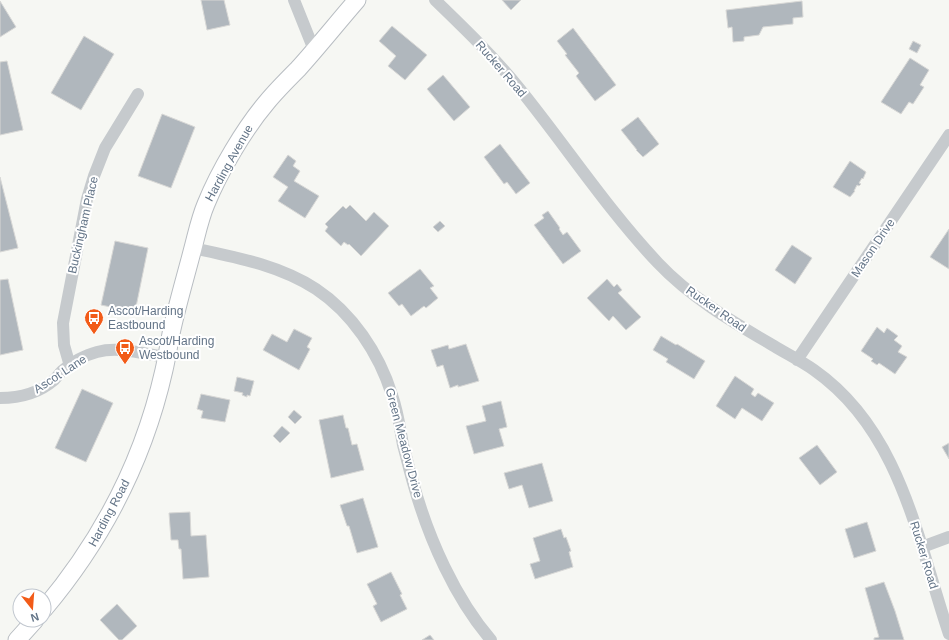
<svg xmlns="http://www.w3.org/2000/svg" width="949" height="640" viewBox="0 0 949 640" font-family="Helvetica,sans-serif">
<rect width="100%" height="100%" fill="#f6f7f3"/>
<path fill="#b0b7bd" stroke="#d8d8d6" d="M201,0h23l6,25 -23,5z
M502,0h19l-10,10z
M0,1l16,26 -16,10z
M802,1l1,16 -10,1v6l-30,3 -4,8 -15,2v4l-11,1 -1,-15 -4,1 -2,-18z
M392,26l35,29 -22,25 -17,-14 8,-10 -17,-15z
M573,28l43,57 -21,16 -19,-25 3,-3 -14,-18 2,-1 -10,-13z
M84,36l30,18 -33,56 -30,-17z
M913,41l8,4 -4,8 -8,-4z
M910,58l19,12 -9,15 4,2 -11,17 -4,-2 -8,12 -20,-12z
M7,61l16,69 -23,5v-73z
M443,75l27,32 -16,14 -27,-32z
M162,114l33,13 -24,61 -33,-12z
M638,117l21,27 -16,13 -7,-7h1l-16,-20z
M500,144l30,39 -14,11 -9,-12 -3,2 -20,-27z
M288,155l8,6 -3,5 7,5 -6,10 25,15 -14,22 -27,-17 10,-14 -15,-10z
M850,161l16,11 -3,7 -1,-1 -3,5 2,1 -2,2 -2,-1 -3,6h1l-5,6 -17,-10z
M0,177l18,71 -18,4z
M350,205l16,16 8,-9 15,14 -28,30 -12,-12 -1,1 -4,-3 -3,4 -16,-15 3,-4 -3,-3 18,-18 3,3z
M548,211l12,17 -1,1 4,6 4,-3 14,19 -18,13 -29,-39 10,-7 -2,-3z
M440,221l5,5 -7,6 -5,-5z
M949,229v40l-19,-12z
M115,241l33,7 -13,64 -34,-7z
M792,245l20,13 -17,26 -20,-14z
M420,269l14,17 -4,2 8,10 -12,10 -2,-2 -13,10 -9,-12 -3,2 -11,-13z
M8,279l15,71 -23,5v-75z
M607,279l7,8 3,-3 5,6 -4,3 23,24 -15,13 -13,-14 -4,5 -22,-23z
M877,327l7,6 3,-5 11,8 -4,4 8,6 -4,6 9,5 -12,17 -16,-11 -2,2 -6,-4 2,-2 -12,-8z
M294,329l18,9 -5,9 3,2 -11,21 -36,-20 9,-16 15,8z
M661,336l15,9 1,-1 28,17 -11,18 -28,-17 2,-3 -15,-9z
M466,344l13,37 -21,6v-2l-8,3 -7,-23 -6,2 -6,-17 17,-5 1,4z
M735,376l19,13 -3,5 4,3 3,-4 16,10 -12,18 -20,-13 -7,11 -19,-13z
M237,377l17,4 -4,15 -3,-1v2l-5,-2 1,-2 -9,-2z
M82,389l31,14 -27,59 -31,-14z
M201,394l29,6 -5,22 -24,-4 2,-7 -6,-2z
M501,401l6,26 -8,2 5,17 -30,8 -8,-28 20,-5 -4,-15z
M294,410l8,7 -7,7 -7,-7z
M343,415l3,13h2l4,17 5,-1 7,26 -33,8 -12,-58z
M282,426l8,7 -10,10 -7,-7z
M949,443v16l-7,-12z
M817,445l20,27 -17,13 -21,-27z
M542,463l11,38 -24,7 -7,-23 -13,4 -5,-16z
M363,498l15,49 -21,6 -8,-27h-2l-7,-21z
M190,512l1,24 15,-1 3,42 -26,2 -2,-30h-2l-1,-9h-7l-2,-27z
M867,522l9,29 -22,7 -9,-29z
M561,529l3,9 2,-1 5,14 -2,1 4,15 -38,12 -5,-15 10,-3 -7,-23z
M391,572l11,22 -2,1 7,14 -26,13 -8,-16 4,-2 -10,-20z
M884,582l11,29 9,29h-30v-2l5,-1 -14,-49z
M117,604l20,22 -15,14h-3l-19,-20z
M430,635l4,5h-12z"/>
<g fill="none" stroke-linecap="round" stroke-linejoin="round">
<defs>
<path id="secondary" d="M44,609c58,-69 100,-150 120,-239 3,-13 5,-27 8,-41 6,-27 14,-54 21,-81 4,-15 7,-30 13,-44 13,-32 38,-75 61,-102 9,-11 20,-22 31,-33 20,-22 39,-46 59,-69
M17,640l18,-20"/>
</defs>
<use href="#secondary" stroke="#b8bdc2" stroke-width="19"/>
<path stroke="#c6cacd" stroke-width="12" d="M294,0l20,50
M435,0c29,28 59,57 84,88 47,58 88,121 139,175 33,35 75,59 116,83 13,8 27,15 40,24 87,61 103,169 135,264
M193,248c42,9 86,17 123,41 36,24 63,64 76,106 6,17 8,33 11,50 4,14 7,28 11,41 15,53 41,112 77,154
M797,360l152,-225
M70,366l-6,-21 -1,-22 24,-124 7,-23 11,-28 33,-54
M0,398c19,0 39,-5 54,-18 3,-3 5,-6 8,-9 9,-8 23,-16 35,-19 22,-6 47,2 69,5
M922,547l27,-10"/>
<use href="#secondary" stroke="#fff" stroke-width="17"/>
</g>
<defs>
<symbol id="bus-pin" viewBox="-11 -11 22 30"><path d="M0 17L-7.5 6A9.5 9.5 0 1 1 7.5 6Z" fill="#f25b18" stroke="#fff"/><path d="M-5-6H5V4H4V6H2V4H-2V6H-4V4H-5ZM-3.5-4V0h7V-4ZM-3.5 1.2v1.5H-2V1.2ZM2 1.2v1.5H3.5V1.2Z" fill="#fff"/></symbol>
</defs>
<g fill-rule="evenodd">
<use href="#bus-pin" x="83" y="307" width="22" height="30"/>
<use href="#bus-pin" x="114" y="337" width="22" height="30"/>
</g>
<g text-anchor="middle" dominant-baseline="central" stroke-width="4" stroke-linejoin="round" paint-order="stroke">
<g font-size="12" fill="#637487" stroke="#fff">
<text transform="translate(501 69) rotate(49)">Rucker Road</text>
<text transform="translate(229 163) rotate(-61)">Harding Avenue</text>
<text transform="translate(83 225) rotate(-77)">Buckingham Place</text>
<text transform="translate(873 248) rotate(-56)">Mason Drive</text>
<text transform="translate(716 309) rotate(35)">Rucker Road</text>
<text transform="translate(60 374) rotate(-33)">Ascot Lane</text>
<text transform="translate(404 443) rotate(75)">Green Meadow Drive</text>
<text transform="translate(109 513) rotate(-62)">Harding Road</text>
<text transform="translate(924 555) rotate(73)">Rucker Road</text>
</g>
<g font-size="12" fill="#637487" stroke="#fff" text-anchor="start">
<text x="108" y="311">Ascot/Harding<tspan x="108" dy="14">Eastbound</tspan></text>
<text x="139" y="341">Ascot/Harding<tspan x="139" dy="14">Westbound</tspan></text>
</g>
</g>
<g transform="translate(32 608) rotate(163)"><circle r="19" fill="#ffffff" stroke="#c1c7cf"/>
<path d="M0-3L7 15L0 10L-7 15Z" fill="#f25b18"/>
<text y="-6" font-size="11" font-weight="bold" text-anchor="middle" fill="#637487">N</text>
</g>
</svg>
